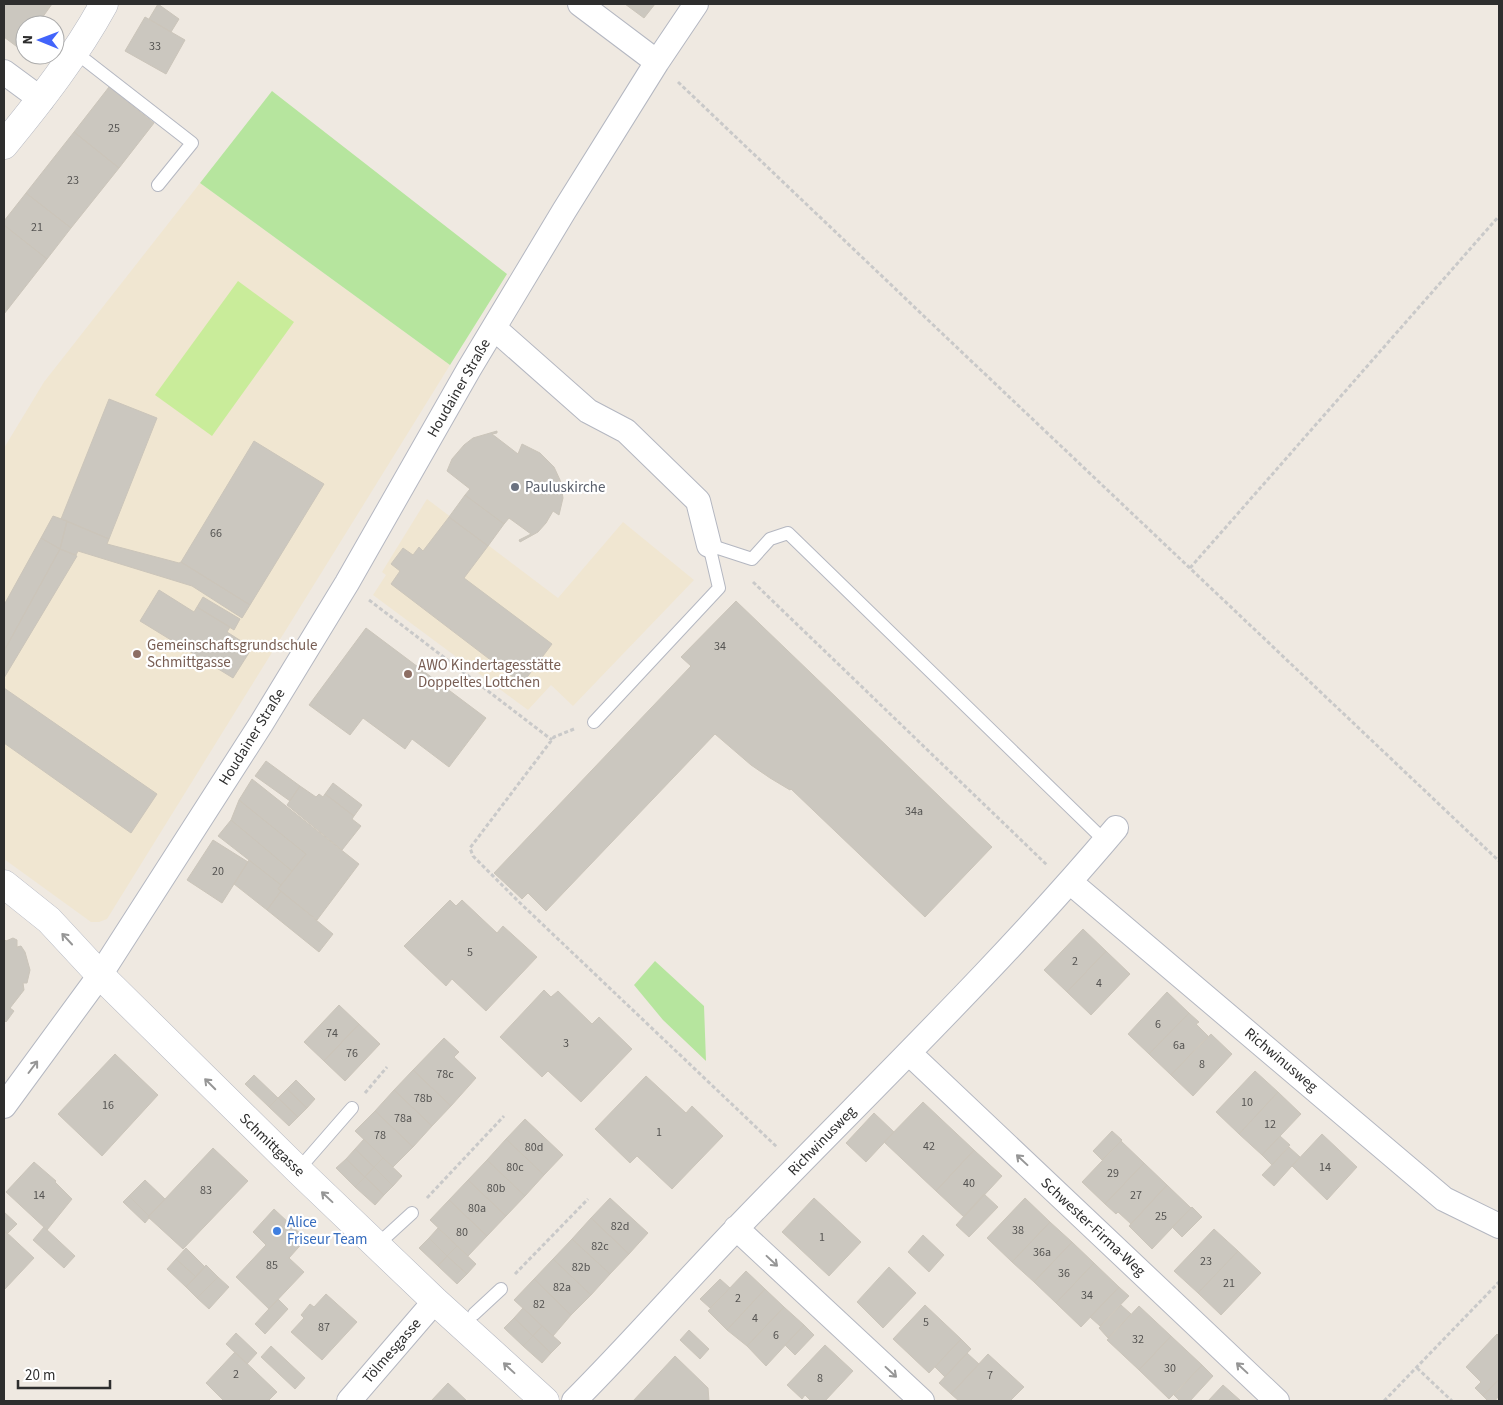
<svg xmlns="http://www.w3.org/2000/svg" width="1503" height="1405" viewBox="0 0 1503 1405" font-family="'Source Sans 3',sans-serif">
<rect width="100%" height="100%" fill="#efe9e1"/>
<path fill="#f0e6d1" d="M200,183l250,182 -343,554 -8,3h-8l-87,-63v-411l40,-66z
M427,499l131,99 65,-76 71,58 -121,126 -22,-21 -23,25 -155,-115 13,-20 -4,-3z"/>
<path fill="#b6e59e" d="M272,91l235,183 -57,91 -250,-182z
M655,961l49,45 2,55 -43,-41 -29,-35z"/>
<path fill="#c9ec9a" d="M238,281l56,41 -82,114 -57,-41z"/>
<path fill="#cbc7bf" stroke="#cbc5ba" d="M4,4h48l-15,21h-12v17l-5,7 -16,-12z
M158,4l21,15 -8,13 -22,-13z
M625,4h30l-11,14z
M145,17l40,23 -19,34 -41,-23z
M109,87l45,36 -35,45 -45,-36z
M74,132l45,36 -48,60 -45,-35z
M26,193l45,35 -24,31 -43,-34v-4z
M4,225l43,34 -43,55z
M109,399l48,19 -48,121 -48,-20z
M497,431v2l-5,1 26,20 4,-10 18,9 14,14 6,13 3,18 -4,17 -6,-4 -7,12 -8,9 -18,10 -1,-2 12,-6 -22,-16 -5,6 -39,-29 5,-6 -23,-18 5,-12 12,-14 9,-7z
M254,441l70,43 -74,121 -69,-43z
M465,495l39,29 -16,22 -39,-29z
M53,516l14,5 -7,28 -19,-11z
M449,517l39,29 -24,32 88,66 -30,40 -131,-100 9,-13 -9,-7 12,-16 10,7 6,-8 4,4z
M67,521l42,18 -2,5 72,19 2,-1 69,43 -8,13 -50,-32 -114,-35 -2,4 -16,-6z
M41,538l19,11 -56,102v-46z
M60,549l17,7 -73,122v-27z
M159,590l35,22 3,-5 33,20 -3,5 25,16 -19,30 -93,-57z
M203,597l37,22 -6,11 -37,-23z
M736,601l256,246 -67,70 -134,-128 -1,1 -20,-12 -19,-13 -36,-31 -169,177 -18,-18 -6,6 -28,-26 197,-207 -10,-9z
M366,628l120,90 -37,49 -37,-28 -7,10 -42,-31 -13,17 -41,-30z
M4,688l153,106 -26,39 -127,-90z
M266,761l34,25 -10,15 -35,-25z
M252,779l107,85 -42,56 -39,-31 28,-35 -67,-54z
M333,783l29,22 -8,11 -29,-22z
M300,786l16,11 3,-3 4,3 2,-3 29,22 -2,3 9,7 -19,24 -55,-45z
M239,800l67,54 -14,17 -61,-51z
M231,820l61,51 -11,14 -63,-49z
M213,840l35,22 -26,41 -35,-23z
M249,860l32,25 -3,4 3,2 -14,19 -33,-26z
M281,891l52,43 -14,18 -52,-42z
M450,900l6,6 6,-6 35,33 6,-7 34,31 -51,54 -34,-32 -6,7 -42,-40z
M1083,929l23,22 -39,41 -23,-22z
M13,938l4,2v7l4,-1 4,6 5,18 -3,13h-4l1,7 -14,18 4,3 -8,11 -2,-2v-81l2,2z
M1106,951l24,23 -39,41 -24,-23z
M544,990l7,7 7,-6 34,33 7,-7 33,32 -51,53 -33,-31 -6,6 -42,-40z
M1167,992l22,21 -40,41 -21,-20z
M339,1005l20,19 -35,37 -20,-19z
M1189,1013l10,9 -3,2 12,12 -37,39 -22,-21z
M359,1024l21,20 -35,37 -21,-20z
M1211,1034l21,20 -39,42 -22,-21z
M444,1038l15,14 -5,5 22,21 -25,28 -38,-36z
M115,1054l43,41 -56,61 -44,-42z
M413,1070l38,36 -19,20 -38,-36z
M1255,1071l23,21 -39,42 -23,-22z
M254,1075l24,23 -9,9 -24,-23z
M646,1076l40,37 6,-7 31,30 -51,53 -35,-33 -7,7 -35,-34z
M296,1080l19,19 -8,9 -20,-19z
M287,1089l20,19 -9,9 -20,-19z
M394,1090l38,36 -19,21 -38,-36z
M1278,1092l23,22 -39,41 -23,-21z
M278,1098l20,19 -9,9 -20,-19z
M923,1102l51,48 -38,41 -52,-49z
M375,1111l38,36 -20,20 -38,-36z
M874,1113l20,19 -28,30 -20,-19z
M525,1119l38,36 -19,20 -38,-36z
M1112,1131l10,9 -20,20 -9,-9z
M1322,1134l35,33 -30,33 -35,-34z
M1280,1136l10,9 -18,20 -10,-10z
M364,1139l19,19 -9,9 -19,-18z
M506,1139l38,36 -19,21 -38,-36z
M1121,1141l23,22 -39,41 -23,-22z
M1289,1147l11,10 -26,29 -12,-11z
M213,1148l35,33 -65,68 -35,-32z
M355,1149l19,18 -9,10 -19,-18z
M974,1150l28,26 -38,41 -28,-26z
M383,1158l19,18 -9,10 -19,-19z
M346,1159l19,18 -10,10 -19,-19z
M487,1160l38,36 -19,20 -38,-36z
M34,1162l22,19 -1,1 17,17 -25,31 -41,-38z
M1144,1163l23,22 -36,39 -13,-12 -2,2 -11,-10z
M374,1167l19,19 -9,9 -19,-18z
M365,1177l19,18 -9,10 -20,-18z
M145,1180l20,19 -16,17 -20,-20z
M468,1180l38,36 -19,20 -38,-36z
M1167,1185l24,23 -39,41 -23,-23z
M984,1194l14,13 -29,30 -13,-12z
M129,1196l20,20v2l-4,5 -22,-21z
M610,1198l38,35 -19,21 -38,-36z
M814,1198l47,44 -32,34 -47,-44z
M1025,1198l25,24 -38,40 -25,-24z
M449,1200l38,36 -19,20 -38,-36z
M1192,1207l10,10 -20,20 -10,-10z
M274,1209l32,30 -17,19 15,14 -35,37 -33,-32 30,-32 -13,-13z
M4,1212l13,12 -10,10 -3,-4z
M591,1218l38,36 -19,20 -38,-35z
M1050,1222l22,20 -38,40 -22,-20z
M44,1227l31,29 -11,12 -31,-28z
M438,1228l19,18 -10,10 -18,-18z
M1214,1229l24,22 -40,42 -24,-22z
M4,1230l30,28 -29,31 -1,-1z
M923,1235l21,20 -15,17 -21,-20z
M429,1238l18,18 -9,10 -19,-18z
M572,1239l38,35 -19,21 -38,-36z
M1072,1242l22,21 -38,40 -22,-21z
M457,1246l19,18 -9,10 -20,-18z
M186,1248l19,19 -9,10 -20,-18z
M1238,1251l23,22 -40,42 -23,-22z
M447,1256l20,18 -10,10 -19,-18z
M176,1259l20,18 -10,10 -19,-18z
M553,1259l38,36 -20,20 -37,-36z
M1094,1263l25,24 -38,40 -25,-24z
M206,1265l12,12 -21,21 -11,-11z
M889,1267l27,26 -33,35 -26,-26z
M746,1271l19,18 -38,41 -19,-19z
M218,1277l11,10 -20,22 -12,-11z
M534,1279l37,36 -18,21 -39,-36z
M720,1279l10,9 -20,20 -10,-9z
M1119,1287l10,9 -29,30 -10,-9z
M765,1289l19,18 -37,39 -20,-16z
M326,1294l31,28 -35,38 -31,-28 13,-14 -3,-3 9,-11 4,3z
M278,1299l10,10 -23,25 -10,-10z
M925,1305l36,34 -32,34 -36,-34z
M1121,1305l10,9 -23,24 -9,-10z
M1139,1306l32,30 -32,34 -32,-30z
M784,1307l20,18 -38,41 -19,-20z
M523,1308l19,18 -9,10 -19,-18z
M514,1318l19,18 -10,10 -19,-18z
M804,1325l10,10 -19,20 -10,-10z
M542,1326l19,17 -10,10 -18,-17z
M689,1330l20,19 -9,10 -20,-19z
M236,1333l21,20 -10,11 -21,-20z
M1497,1334l2,2v43l-16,17 -8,-8 6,-6 -15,-15z
M533,1336l18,17 -9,10 -19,-17z
M1171,1336l31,29 -33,34 -30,-29z
M961,1339l10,10 -26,28 -10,-10z
M825,1345l28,26 -28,30h-14l-6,-6 -3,4 -15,-14z
M271,1346l34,32 -10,11 -34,-32z
M235,1352l42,40 -9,9h-44l-18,-18z
M967,1353l12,11 -28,30 -12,-11z
M988,1354l36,33 -14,14h-51l-8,-7z
M675,1356l33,32 1,13h-76z
M1202,1365l11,11 -23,25h-10l-6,-6z
M1499,1379v19l-1,-1 -3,4h-7l-5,-5z
M448,1383l19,18h-36z
M1223,1385l18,16h-33z"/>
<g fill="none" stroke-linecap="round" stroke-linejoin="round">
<defs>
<path id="service" d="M75,52l117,91 -34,42
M709,545l43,14 18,-20 18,-6 317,308
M594,722l125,-134 -10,-43
M298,1170l54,-62
M377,1245l35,-32
M474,1314l27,-25"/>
<path id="minor" d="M580,4l77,58
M4,72l38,28
M494,328l94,83 38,20 72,70 11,44
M1070,882l374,317 55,27
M909,1053l368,348
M4,1106l96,-131 161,-251 86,-141 122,-214 95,-158 93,-149 39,-58
M736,1228l186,173
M349,1401l86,-100
M574,1401c56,-56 108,-116 163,-173 127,-132 261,-260 379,-400"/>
<path id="tertiary" d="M4,145c37,-45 72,-90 100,-141"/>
<path id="secondary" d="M4,884l45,36 51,55 198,195 137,131 110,100"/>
</defs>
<use href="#service" stroke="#b4b7c1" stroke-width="14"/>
<use href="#minor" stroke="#b4b7c1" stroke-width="26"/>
<use href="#tertiary" stroke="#b4b7c1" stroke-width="29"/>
<use href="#secondary" stroke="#b4b7c1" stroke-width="29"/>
<path stroke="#c9c9c9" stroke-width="3" stroke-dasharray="4 2.5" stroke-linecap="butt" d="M678,82l270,257 551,522
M1190,568l309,-352
M753,582l294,283
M369,600l183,140
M574,729l-20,8 -84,111 3,8 45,45 260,247
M365,1093l22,-26
M427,1198l77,-82
M515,1274l73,-75
M1417,1368l35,33
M1384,1401l115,-119"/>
<use href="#service" stroke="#fff" stroke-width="12"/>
<use href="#minor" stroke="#fff" stroke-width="24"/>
<use href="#tertiary" stroke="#fff" stroke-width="28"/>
<use href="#secondary" stroke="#fff" stroke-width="28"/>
</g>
<defs><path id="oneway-shaft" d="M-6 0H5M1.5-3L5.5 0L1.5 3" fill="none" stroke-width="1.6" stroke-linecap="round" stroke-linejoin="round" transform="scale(1.25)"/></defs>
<g stroke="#969696">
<use href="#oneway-shaft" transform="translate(67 939) rotate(-133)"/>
<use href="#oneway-shaft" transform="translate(33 1067) rotate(-53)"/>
<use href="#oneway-shaft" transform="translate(210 1084) rotate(-135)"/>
<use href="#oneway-shaft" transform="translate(1022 1160) rotate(-137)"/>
<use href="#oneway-shaft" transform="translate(327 1197) rotate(-137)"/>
<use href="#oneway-shaft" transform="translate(772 1261) rotate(43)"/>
<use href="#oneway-shaft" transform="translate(509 1368) rotate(-137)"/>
<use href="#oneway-shaft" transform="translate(1242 1368) rotate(-137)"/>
<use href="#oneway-shaft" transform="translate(891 1372) rotate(43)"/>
</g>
<circle fill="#6b7280" stroke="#fff" stroke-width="2" cx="515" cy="487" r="5"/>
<g fill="#8d6e63" stroke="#fff" stroke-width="2">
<circle cx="137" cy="654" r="5"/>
<circle cx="408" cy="674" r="5"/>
</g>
<circle fill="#3f7fe0" stroke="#fff" stroke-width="2" cx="277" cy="1231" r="5"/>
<g text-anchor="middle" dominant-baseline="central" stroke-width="4.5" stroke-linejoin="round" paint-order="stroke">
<g font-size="12" fill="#555452">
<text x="155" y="46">33</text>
<text x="114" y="128">25</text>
<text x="73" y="180">23</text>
<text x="37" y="227">21</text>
<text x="216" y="533">66</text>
<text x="720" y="646">34</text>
<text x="914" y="811">34a</text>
<text x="218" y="871">20</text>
<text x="470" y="952">5</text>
<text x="1075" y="961">2</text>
<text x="1099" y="983">4</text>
<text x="1158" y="1024">6</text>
<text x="332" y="1033">74</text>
<text x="566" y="1043">3</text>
<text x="1179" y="1045">6a</text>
<text x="352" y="1053">76</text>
<text x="1202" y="1064">8</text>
<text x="445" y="1074">78c</text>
<text x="423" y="1098">78b</text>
<text x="1247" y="1102">10</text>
<text x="108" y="1105">16</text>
<text x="403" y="1118">78a</text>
<text x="1270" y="1124">12</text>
<text x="659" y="1132">1</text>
<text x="380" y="1135">78</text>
<text x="929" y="1146">42</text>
<text x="534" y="1147">80d</text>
<text x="515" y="1167">80c</text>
<text x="1325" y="1167">14</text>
<text x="1113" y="1173">29</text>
<text x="969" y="1183">40</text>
<text x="496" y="1188">80b</text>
<text x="206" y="1190">83</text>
<text x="39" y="1195">14</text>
<text x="1136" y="1195">27</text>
<text x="477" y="1208">80a</text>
<text x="1161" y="1216">25</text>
<text x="620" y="1226">82d</text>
<text x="1018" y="1230">38</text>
<text x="462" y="1232">80</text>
<text x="822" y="1237">1</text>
<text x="600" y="1246">82c</text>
<text x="1042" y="1252">36a</text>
<text x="1206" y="1261">23</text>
<text x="272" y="1265">85</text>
<text x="581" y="1267">82b</text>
<text x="1064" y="1273">36</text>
<text x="1229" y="1283">21</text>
<text x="562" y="1287">82a</text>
<text x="1087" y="1295">34</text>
<text x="738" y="1298">2</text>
<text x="539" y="1304">82</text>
<text x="755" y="1318">4</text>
<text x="926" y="1322">5</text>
<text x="324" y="1327">87</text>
<text x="776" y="1335">6</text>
<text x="1138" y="1339">32</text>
<text x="1170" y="1368">30</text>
<text x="236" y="1374">2</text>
<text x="990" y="1375">7</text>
<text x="820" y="1378">8</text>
</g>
<g font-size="15" fill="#2e2e2e" stroke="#fff">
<text transform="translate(459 388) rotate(-60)">Houdainer Straße</text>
<text transform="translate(252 737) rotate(-58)">Houdainer Straße</text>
<text transform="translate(1281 1060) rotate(40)">Richwinusweg</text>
<text transform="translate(822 1141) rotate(-46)">Richwinusweg</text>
<text transform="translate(272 1145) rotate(44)">Schmittgasse</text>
<text transform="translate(1093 1227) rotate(43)">Schwester-Firma-Weg</text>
<text transform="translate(392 1351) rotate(-49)">Tölmesgasse</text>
</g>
<g font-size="15" fill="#5b616d" stroke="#fff" text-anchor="start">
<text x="525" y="487">Pauluskirche</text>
</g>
<g font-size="15" fill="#785e54" stroke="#fff" text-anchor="start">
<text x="147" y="645">Gemeinschaftsgrundschule<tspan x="147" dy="17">Schmittgasse</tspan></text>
<text x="418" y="665">AWO Kindertagesstätte<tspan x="418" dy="17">Doppeltes Lottchen</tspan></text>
</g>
<g font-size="15" fill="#366cbe" stroke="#fff" text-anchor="start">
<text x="287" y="1222">Alice<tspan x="287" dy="17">Friseur Team</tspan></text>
</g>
</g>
<rect width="1503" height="1405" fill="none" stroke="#2e2e2e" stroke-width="10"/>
<g transform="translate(40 40) rotate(271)"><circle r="24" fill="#ffffff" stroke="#ababab"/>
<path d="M0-4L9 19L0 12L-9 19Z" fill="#4264fb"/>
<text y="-8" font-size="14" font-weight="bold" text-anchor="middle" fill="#2e2e2e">N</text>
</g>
<path d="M18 1380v8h92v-8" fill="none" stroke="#2e2e2e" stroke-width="2.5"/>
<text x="25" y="1380" font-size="15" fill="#2e2e2e" stroke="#ffffff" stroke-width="4" paint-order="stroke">20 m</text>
</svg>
